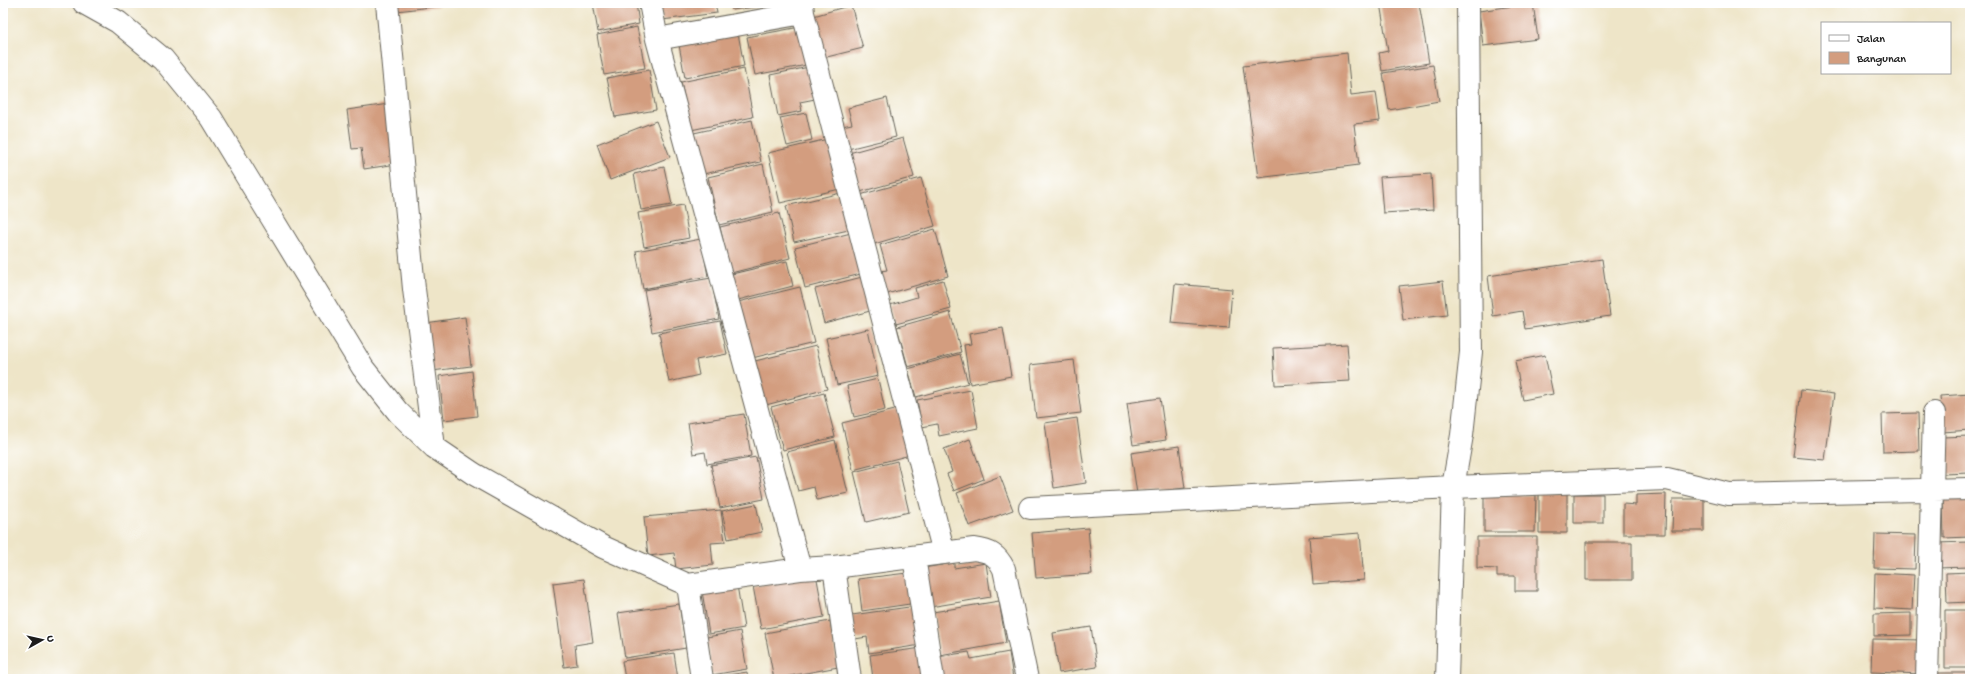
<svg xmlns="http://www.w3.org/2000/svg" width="1973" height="682" viewBox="0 0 1973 682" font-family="'Gochi Hand',sans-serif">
<rect width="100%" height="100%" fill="#fff"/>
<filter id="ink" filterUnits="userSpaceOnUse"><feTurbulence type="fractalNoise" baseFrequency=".025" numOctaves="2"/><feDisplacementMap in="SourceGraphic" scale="8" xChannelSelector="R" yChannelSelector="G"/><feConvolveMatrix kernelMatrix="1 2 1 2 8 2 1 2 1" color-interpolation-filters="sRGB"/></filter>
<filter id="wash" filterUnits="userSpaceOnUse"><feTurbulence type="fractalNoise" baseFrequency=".012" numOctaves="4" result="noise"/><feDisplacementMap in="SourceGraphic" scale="16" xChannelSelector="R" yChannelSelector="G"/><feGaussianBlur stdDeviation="0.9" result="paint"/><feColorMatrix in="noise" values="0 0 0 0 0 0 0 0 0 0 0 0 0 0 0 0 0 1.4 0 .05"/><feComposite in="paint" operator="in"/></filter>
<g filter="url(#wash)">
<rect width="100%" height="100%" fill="#eee5c8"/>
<g id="blocks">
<path fill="#d39d7f" d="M397,3h41l1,3 -42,5z
M593,3h43l3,21 -41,8z
M660,3h55l2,10 -55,7z
M731,3h49v1l-48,6z
M1380,3h39l10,60 -47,8 -3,-18 9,-2z
M1533,3l5,36 -55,7 -4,-35z
M851,5l12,43 -44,11 -12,-41z
M637,27l8,41 -41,7 -7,-40z
M800,27l7,38 -52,10 -8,-38z
M738,33l6,33 -59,12 -6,-33z
M1347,53l4,42 25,-3 4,29 -26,3 5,41 -101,13 -15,-112z
M1433,65l6,36 -50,9 -6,-37z
M809,67l6,32 -15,3 2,9 -24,5 -8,-41z
M744,69l9,48 -62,13 -10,-48z
M649,70l7,40 -41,7 -8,-39z
M887,98l9,39 -48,12 -6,-23 10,-2 -4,-16z
M389,104l8,60 -33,5 -3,-21 -9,1 -5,-39z
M806,113l6,27 -25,6 -7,-28z
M752,120l9,42 -58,12 -9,-41z
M656,121l14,36 -60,23 -13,-36z
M832,138l12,50 -64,15 -12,-50z
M903,138l11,39 -54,15 -11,-39z
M763,164l10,48 -54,13 -11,-48z
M664,167l8,38 -31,5 -7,-36z
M1431,174l2,36 -50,3 -3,-36z
M921,178l14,48 -61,18 -14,-49z
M845,192l8,37 -59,13 -8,-36z
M683,205l6,33 -45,9 -6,-34z
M779,213l11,45 -59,15 -11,-46z
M935,229l13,47 -61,18 -6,-23 6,-1 -7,-25z
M855,232l10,41 -60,15 -10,-41z
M701,239l7,37 -65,13 -7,-38z
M1602,259l8,57 -85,13 -3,-18 -29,5 -5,-40z
M787,261l6,25 -55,14 -6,-26z
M866,276l8,34 -50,13 -9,-34z
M711,278l8,41 -67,13 -8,-42z
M943,280l8,29 -55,15 -6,-19 27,-8 -2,-9z
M1443,281l4,34 -44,5 -4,-34z
M1175,284l57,5 -3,39 -58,-5z
M800,287l14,56 -62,15 -14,-56z
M950,312l11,40 -53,15 -11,-40z
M465,317l6,49 -39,5 -6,-48z
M720,321l7,33 -31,6 3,15 -30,7 -10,-49z
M1003,328l8,48 -41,8 -6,-39 7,-1 -2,-10z
M868,329l10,47 -41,9 -11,-47z
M1347,344l3,37 -75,4 -2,-37z
M816,346l11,43 -65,17 -11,-44z
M960,354l8,29 -52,14 -8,-28z
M1545,355l8,39 -30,6 -8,-39z
M1074,360l7,53 -45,5 -6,-53z
M472,371l5,45 -33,4 -5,-44z
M878,379l7,31 -31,7 -7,-31z
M971,390l7,38 -39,8 -2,-12 -15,3 -5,-27z
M1801,390l33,4 -9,66 -32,-3z
M824,393l11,44 -52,13 -12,-43z
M1970,394v36l-27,2 -3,-36z
M1160,398l6,42 -33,5 -6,-42z
M899,409l11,46 -57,15 -11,-47z
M1918,413l1,38 -36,1 -1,-38z
M744,414l7,42 -44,8 -2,-12 -12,2 -5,-31z
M1077,418l9,65 -32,5 -9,-65z
M1970,436v37l-27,1 -1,-37z
M970,439l14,40 -30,12 -7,-17 5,-2 -8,-23z
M835,440l13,53 -31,7 -3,-13 -16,4 -11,-39z
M1179,446l6,42 -48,6 -6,-41z
M756,457l8,42 -44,9 -9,-43z
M897,461l12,51 -43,10 -12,-50z
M1000,476l13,34 -44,16 -12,-33z
M1539,493h28v40h-28z
M1574,494h29v29h-29z
M1666,494l-1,40h-42v-30l13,1v-10z
M1484,495h52l-1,37h-51z
M1970,497v40l-26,1 -1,-40z
M1673,499h31v32h-32z
M756,504l6,28 -34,7 -6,-28z
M721,510l4,32 -14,1 2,22 -37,4 -2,-16 -26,3 -4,-39z
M1088,528l4,46 -56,4 -4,-45z
M1360,533l4,47 -51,4 -4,-47z
M1875,534l41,1 -1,34 -41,-1z
M1477,537h60v54h-22v-15h-18v-7l-20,-1z
M1586,542h46v38h-46z
M1970,542v25l-34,1 -1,-25z
M954,563v5l32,-5 5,34 -61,10 -7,-39z
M1970,572v30l-23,1 -1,-30z
M907,573l3,31 -48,7 -4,-32z
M1875,573l39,2 -2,35 -38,-2z
M816,574l8,43 -63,12 -8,-43z
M584,579l9,63 -18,3 2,20 -13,2 -11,-84z
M737,585l7,43 -35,6 -7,-43z
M999,601l7,42 -66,12 -7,-43z
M679,604l7,44 -61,10 -7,-45z
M916,606l5,39 -52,8 -2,-16 -12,2 -3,-24z
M1945,610h25v58h-25z
M1911,613v22l-37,1v-22z
M830,621l8,46 -64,12 -9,-46z
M1091,627l6,40 -38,6 -6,-40z
M740,631l7,38 -35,6 -5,-38z
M1872,639l51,1 -1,34 -51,-2z
M922,648l4,31h-53l-3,-24z
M969,652l2,7 38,-7 4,27h-73l-3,-22z
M674,653l4,26h-53l-3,-18z
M747,672l1,7h-39v-1z
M1935,673h35v6h-35z
M817,675l1,4h-17l-1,-1z
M1870,676l43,2v1h-43z"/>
</g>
</g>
<g filter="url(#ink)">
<use href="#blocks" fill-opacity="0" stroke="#666258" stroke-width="1"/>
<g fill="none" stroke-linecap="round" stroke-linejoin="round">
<defs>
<path id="minor" d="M84,3l34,19 45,37 48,59 152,250 35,44 36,35 40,27 129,73 85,38 112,-16 34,-2 140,-18c16,2 23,6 30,20l23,110
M387,3l27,286 20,158
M650,3l7,36 143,530
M802,3l1,10 141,540
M657,39l146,-26
M1030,508l423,-21 214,-8 62,15 241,-5
M914,557l19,122
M834,567l16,112
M688,585l14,94
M1447,679l6,-192 9,-52 9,-83 -3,-349
M1927,679l7,-266"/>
</defs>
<use href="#minor" stroke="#666258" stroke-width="24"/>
<use href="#minor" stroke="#fff" stroke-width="22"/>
</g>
</g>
<rect width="1973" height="682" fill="none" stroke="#fff" stroke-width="16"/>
<rect x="1821" y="22" width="130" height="52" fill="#ffffff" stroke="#a4a4a4"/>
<rect x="1829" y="35" width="20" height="6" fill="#ffffff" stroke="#a4a4a4"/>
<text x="1857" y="42" font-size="12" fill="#1c1c1c">Jalan</text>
<rect x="1829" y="52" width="20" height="12" fill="#d39d7f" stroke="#a4a4a4"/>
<text x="1857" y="62" font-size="12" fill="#1c1c1c">Bangunan</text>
<g transform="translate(42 640) rotate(82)" stroke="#ffffff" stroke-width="3" paint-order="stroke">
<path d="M0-3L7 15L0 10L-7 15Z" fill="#1c1c1c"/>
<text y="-6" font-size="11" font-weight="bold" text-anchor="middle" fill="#1c1c1c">U</text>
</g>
</svg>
